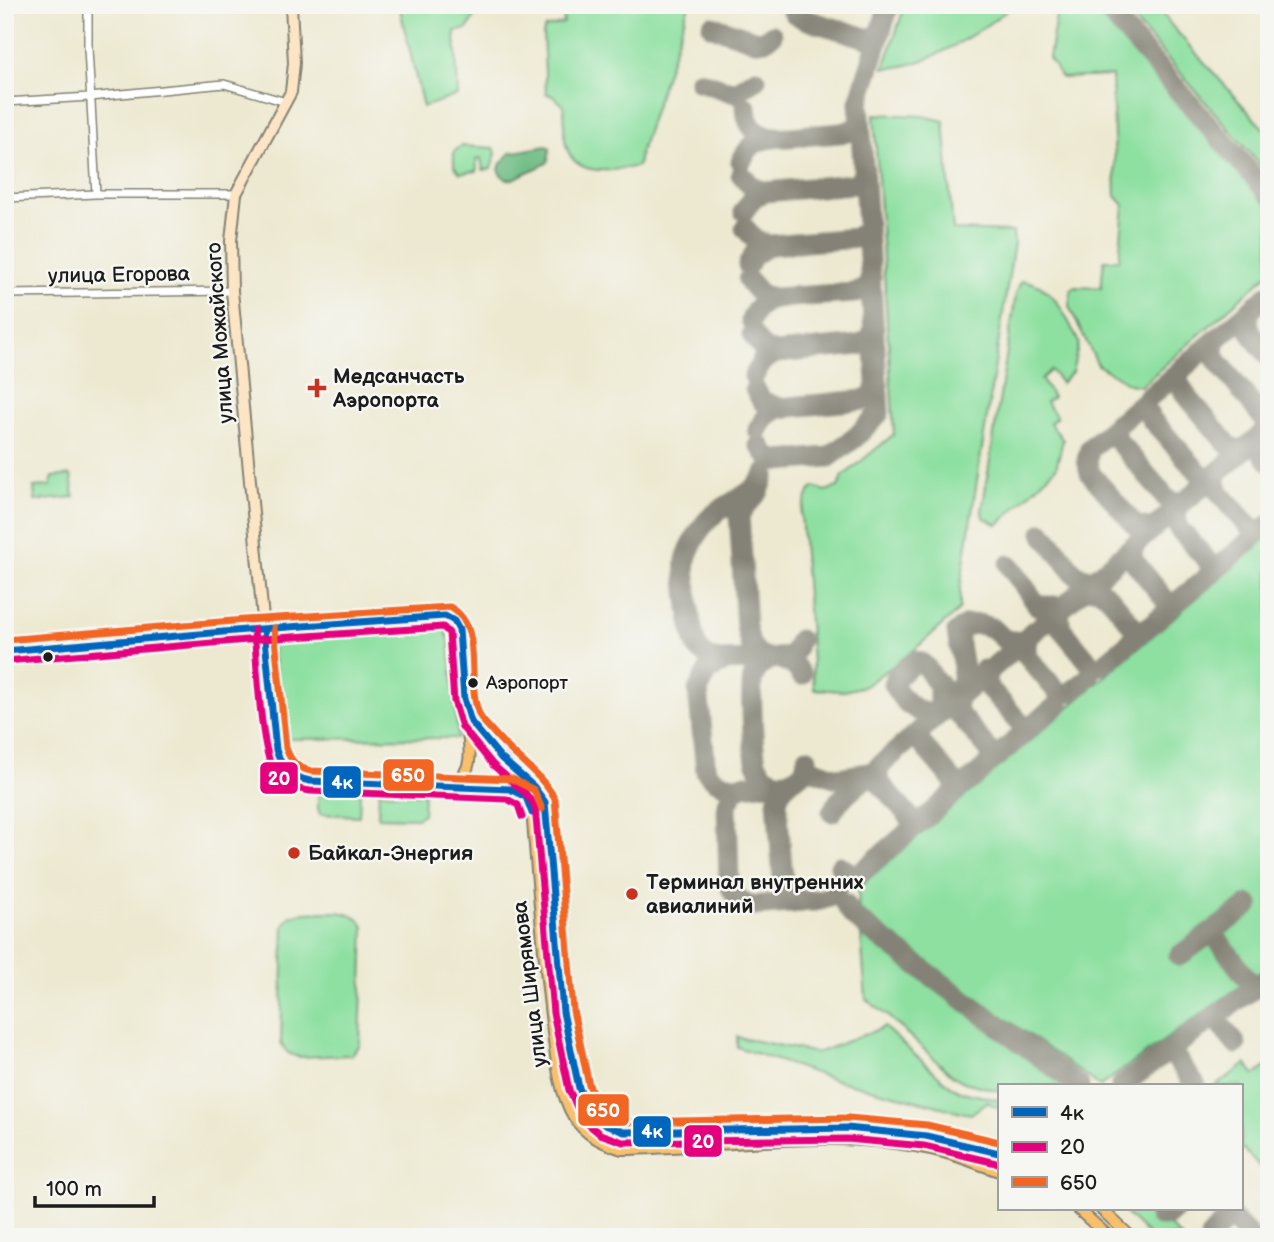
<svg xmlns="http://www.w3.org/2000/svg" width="1274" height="1242" viewBox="0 0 1274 1242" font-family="'Balsamiq Sans',sans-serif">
<rect width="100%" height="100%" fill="#f6f6f2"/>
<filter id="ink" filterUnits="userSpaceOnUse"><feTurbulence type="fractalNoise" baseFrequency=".0143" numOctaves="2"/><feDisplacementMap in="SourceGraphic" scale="14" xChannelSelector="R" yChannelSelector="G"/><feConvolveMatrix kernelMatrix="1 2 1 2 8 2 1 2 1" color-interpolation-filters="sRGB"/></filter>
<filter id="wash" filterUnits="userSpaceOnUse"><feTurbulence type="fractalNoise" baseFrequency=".00686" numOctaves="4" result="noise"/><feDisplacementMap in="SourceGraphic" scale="28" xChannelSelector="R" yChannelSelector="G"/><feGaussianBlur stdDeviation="1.57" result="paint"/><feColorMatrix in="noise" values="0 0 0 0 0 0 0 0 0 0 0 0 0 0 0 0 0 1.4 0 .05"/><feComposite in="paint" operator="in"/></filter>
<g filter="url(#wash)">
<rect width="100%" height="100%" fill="#ede9d1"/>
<path fill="#8ee0a1" stroke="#557e5e" stroke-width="2" d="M399,5h83l-15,24 -12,2 3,64 -35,12z
M562,5h127l-49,148 -2,13c-28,5 -67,13 -73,-26 -2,-11 0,-23 -1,-34l-8,-8 -10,-5 -3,-59 2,-6 19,-5z
M905,5h109c-35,27 -86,63 -130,63z
M1058,5h35l176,202v66l-128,113 -12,-2 -31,-19 -29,-59 2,-16 4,-3 26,1 3,-28h15l5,-55 -8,-9 -4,-120 -50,2 -13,-20z
M1121,5h37l13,20 98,110v40z
M874,114l49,2 21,5 9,109 60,2 1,11 -54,346v20l-46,41 -49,36 -21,5 -30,-2 -13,-175 8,-22 5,-5 11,4 13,-4 5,-11 51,-42z
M462,146l32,2 2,5 -5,16 -8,1 -2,-12 -5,1 1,12 -17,2 -6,-7v-15z
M1021,281c31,0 46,37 58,62l-7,29 -11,11 -10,-13 -10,9 12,18 -7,5 11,15 -7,6 13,17 -7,28 -58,57 -15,-8 -1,-6 34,-217z
M71,475l3,22 -39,4 -1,-14 16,-1 3,-9z
M1269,536v430l-15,11 -34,-42 39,-30 -9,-10 -80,60 8,11 35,-25 33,41 -146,104 -241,-173 -1,-25z
M435,621l11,10 3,10 9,97 -176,1 -11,-106z
M318,790l42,1 -1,25 -39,-2 -2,-5z
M379,792l45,2 -1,20 -6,4 -39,-1z
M302,913c19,0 53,-7 62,14l-4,118 -9,10 -53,2 -10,-4 -7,-9 3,-119 7,-9z
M861,935l204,151h-66v5l-35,-9 -11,-6 -64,-59 -23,-18z
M884,1027l66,59 12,6 37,8v8l-12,-6 -16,12 -6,-1 -126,-32 -102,-34v-10l80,16z
M1246,1064l9,11 14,-10v110l-28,-28v-61h-26z
M1121,1209h32l28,28h-31z"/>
<path fill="#72be87" stroke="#476d52" stroke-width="2" d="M546,146l4,2 -2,14c-8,6 -15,7 -23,11 -10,6 -18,11 -26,-1l1,-7 10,-12z"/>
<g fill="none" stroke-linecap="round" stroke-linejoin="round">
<path stroke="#848276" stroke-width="21" d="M789,5l5,8 10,6 66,20 10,-5
M1103,5l166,189
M712,26l45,15 8,-1 7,-5
M699,81l36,12 21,-14
M746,107c1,39 40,30 66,28 12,-1 28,0 39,-5 6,-3 8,-6 9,-13
M741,162c7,-16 16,-23 33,-24
M741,174l11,13 13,5
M744,211l10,-14 11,-5 88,-8 7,-4 4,-11
M745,228l11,13 14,4 86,-7 10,-8 1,-7
M748,265l6,-11 16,-9
M748,280l13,15 13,3
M1251,309c-9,20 6,32 18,47
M751,320c4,-12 11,-18 23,-22l81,-5 12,-6 4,-10
M752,334l11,15 13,4
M1216,339l-2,12 2,8 47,59 6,3
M1184,366l-7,13 8,15 45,53 7,3 8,-1
M754,376l8,-15 14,-8 84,-8 11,-7 3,-10
M755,389l7,12 17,7
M1148,397l-4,10 8,13 48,54 7,3 7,-1
M1117,423l-3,9 3,8 50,59 7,4 9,-1
M1264,429c-5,14 -6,20 5,32
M758,430l8,-14 13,-8 84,-8 8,-4 7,-11
M759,444l8,12 11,5 51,-4 27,-20 23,-24 -20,-311 30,-97
M1217,474l-1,9 3,9 32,37 11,2 7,-6
M1178,507l-2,10 3,12 35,39 5,-1 33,-28 -1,-10
M1152,529l-17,-4 -45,-52 -3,-13 3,-12 179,-154
M1043,533l33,42 18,5
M1009,565l29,41h26l-5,8 2,14 32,39 10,-2 32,-27 -1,-9
M1082,590c23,-13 41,29 55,40h8l22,-19 1,-8 -35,-43 -1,-8 4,-9
M1168,603l9,-1 33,-27v-9
M1033,631l-6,10 -1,14 33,39c12,2 32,-15 34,-27
M779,658l16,8 6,9
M771,659l-52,2c-9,-2 -17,-7 -22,-15 -6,-10 -13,-74 -11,-86 2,-11 11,-25 17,-34 16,-23 50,-27 62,-52l-6,17 -20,23 7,113 4,17 8,10 13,5 16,-3 7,-4 5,-12
M771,659c-9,4 -15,9 -18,19 -3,9 0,77 4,86 9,22 36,22 48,5l2,-11
M724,662l-16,9 -10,19 8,81c16,23 47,13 71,11
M983,670h7l-4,6 1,10 34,38 5,3 7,-2 26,-21v-10
M939,684v30c-22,2 -37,-13 -46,-30l3,-7 20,-16c13,3 14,16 23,24 6,5 14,8 21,11l3,-28 -6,-36 10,-7 12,-1 13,4 13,12 17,2
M958,698l-2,13 38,45 6,-2 22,-19 -1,-11
M923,728l-4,7 2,8 37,43c11,-2 32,-20 35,-31
M882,764l-4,8v9l37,42h5l34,-30 1,-9
M812,769l25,9 30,-5 5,2
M791,781l-10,9 -4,11 6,79c7,25 30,25 50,15l8,-15
M746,784l-11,6 -8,14 2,78c4,13 10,20 22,24l52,-4
M832,812l7,-11 430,-373
M840,866l12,9 7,-1 53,-45v-6
M845,904l8,12 11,9 215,161
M1212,932l42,56
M1179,956l70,-51
M1209,1020l8,1 19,23
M1175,1046l-2,8 23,32
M1121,1086l148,-109
M1222,1209l28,28
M1159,1216h8l9,-7
M1210,1237l19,-21"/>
</g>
</g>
<g filter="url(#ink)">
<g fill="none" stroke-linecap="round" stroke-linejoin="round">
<defs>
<path id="street" d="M88,5v43l8,146
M88,6l12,-1
M5,102l85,-5 134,-13 62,18
M5,198l91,-4h140
M5,294l227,-3"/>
<path id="secondary" d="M264,629l-32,-338 -1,-50 5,-47 55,-102 3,-29 -3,-58"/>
<path id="primary" d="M264,629l12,121c5,20 14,28 34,31l189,6c17,2 27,6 33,23 6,72 11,143 20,214 4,31 6,66 22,93 11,18 29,26 48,32 106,-2 217,-23 321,3 19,5 38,13 56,19
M5,651l241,-21 199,-14 9,5 5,9 5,69 7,23 30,36 33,29 11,15 18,210 16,76 11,24 15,13 19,7 17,1c91,-2 184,-12 274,1 29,4 57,12 84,19
M450,782c29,-6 18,-43 16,-64
M1078,1209l31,28
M1101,1209l30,28"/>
</defs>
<use href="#street" stroke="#848276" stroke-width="10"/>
<use href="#secondary" stroke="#848276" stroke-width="14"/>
<use href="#primary" stroke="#848276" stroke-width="14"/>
<use href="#street" stroke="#fff" stroke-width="7"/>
<use href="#secondary" stroke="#fce5c4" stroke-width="10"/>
<use href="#primary" stroke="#f8bf6c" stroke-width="10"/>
<defs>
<path id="bus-1" d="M264,629l12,121c6,19 15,27 34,31l200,8 16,8 6,16
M5,651l241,-21 199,-14 9,5 5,9 5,69 7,23 30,36 33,29 11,15 18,210 16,76 11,24 15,13 19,7 223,-4 79,8 73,17"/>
<path id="bus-2" d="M254,630c3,31 6,124 22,145 8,11 21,14 34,16l197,8 11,6 4,12
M6,661l241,-21 196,-13 6,6 5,68 8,26 31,38 33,29 9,12 18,207 16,77 14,30 17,14 23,8 224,-3 77,7 72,17"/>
<path id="bus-3" d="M274,628l12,120c5,14 11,20 25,23l201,8 22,11 8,19
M5,640l240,-20 205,-13c36,20 14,75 30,109 3,6 9,11 13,16 20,24 48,41 62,67l18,211 16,75 10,21 11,10 16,6 222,-4 79,7 72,17"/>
</defs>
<use href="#bus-1" stroke="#f6f6f2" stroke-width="12"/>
<use href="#bus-2" stroke="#f6f6f2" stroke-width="12"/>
<use href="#bus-3" stroke="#f6f6f2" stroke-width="12"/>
<use href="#bus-1" stroke="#0065bd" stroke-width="7"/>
<use href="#bus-2" stroke="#e5007d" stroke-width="7"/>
<use href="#bus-3" stroke="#f26522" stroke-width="7"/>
</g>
</g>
<g fill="#c8321e" stroke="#f6f6f2" stroke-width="2.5">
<path d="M313.5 377.5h7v7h7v7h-7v7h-7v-7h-7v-7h7z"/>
<circle cx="294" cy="853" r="7"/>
<circle cx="632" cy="894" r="7"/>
</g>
<g fill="#1c1c1c" stroke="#f6f6f2" stroke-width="2.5">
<circle cx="48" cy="657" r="6"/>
<circle cx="473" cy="683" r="6"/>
</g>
<g text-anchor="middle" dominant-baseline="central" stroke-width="5" stroke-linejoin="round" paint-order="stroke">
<g font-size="19" fill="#1c1c1c" stroke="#f6f6f2" text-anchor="start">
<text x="486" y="683">Аэропорт</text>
</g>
<g font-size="21" fill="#1c1c1c" stroke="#f6f6f2">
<text transform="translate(119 275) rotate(-1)">улица Егорова</text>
<text transform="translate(220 333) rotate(-94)">улица Можайского</text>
<text transform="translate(530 984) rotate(-97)">улица Ширямова</text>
</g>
<g font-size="21" font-weight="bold" fill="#1c1c1c" stroke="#f6f6f2" text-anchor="start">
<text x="333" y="376">Медсанчасть<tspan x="333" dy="24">Аэропорта</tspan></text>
<text x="308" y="853">Байкал-Энергия</text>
<text x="646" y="882">Терминал внутренних<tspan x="646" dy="24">авиалиний</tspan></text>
</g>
</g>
<g stroke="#f6f6f2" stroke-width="2.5">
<rect x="382" y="758" width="53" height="34" rx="7" fill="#f26522"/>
<rect x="259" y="761" width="40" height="34" rx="7" fill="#e5007d"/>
<rect x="322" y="765" width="40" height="34" rx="7" fill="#0065bd"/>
<rect x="577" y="1093" width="53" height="34" rx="7" fill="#f26522"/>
<rect x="632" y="1115" width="40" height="33" rx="7" fill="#0065bd"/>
<rect x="683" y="1124" width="40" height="34" rx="7" fill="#e5007d"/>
</g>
<g font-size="19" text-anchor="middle" font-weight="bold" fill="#fff">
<text x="408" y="782">650</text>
<text x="279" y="785">20</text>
<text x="342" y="789">4к</text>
<text x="603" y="1117">650</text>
<text x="652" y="1138">4к</text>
<text x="703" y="1148">20</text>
</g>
<rect width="1274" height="1242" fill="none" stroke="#f6f6f2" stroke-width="28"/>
<rect x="998" y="1084" width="245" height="126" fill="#f6f6f2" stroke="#9f9f9c" stroke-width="2"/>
<rect x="1012" y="1107" width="35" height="10" fill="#0065bd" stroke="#9f9f9c" stroke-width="2"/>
<text x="1060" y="1120" font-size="21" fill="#1c1c1c">4к</text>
<rect x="1012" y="1142" width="35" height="10" fill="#e5007d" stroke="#9f9f9c" stroke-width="2"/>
<text x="1060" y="1154" font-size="21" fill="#1c1c1c">20</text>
<rect x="1012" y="1177" width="35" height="10" fill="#f26522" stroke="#9f9f9c" stroke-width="2"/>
<text x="1060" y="1190" font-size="21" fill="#1c1c1c">650</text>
<path d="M35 1196v10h119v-10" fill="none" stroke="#1c1c1c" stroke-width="3.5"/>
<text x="46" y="1196" font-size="21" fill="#1c1c1c" stroke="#f6f6f2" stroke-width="5" paint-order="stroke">100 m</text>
</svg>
